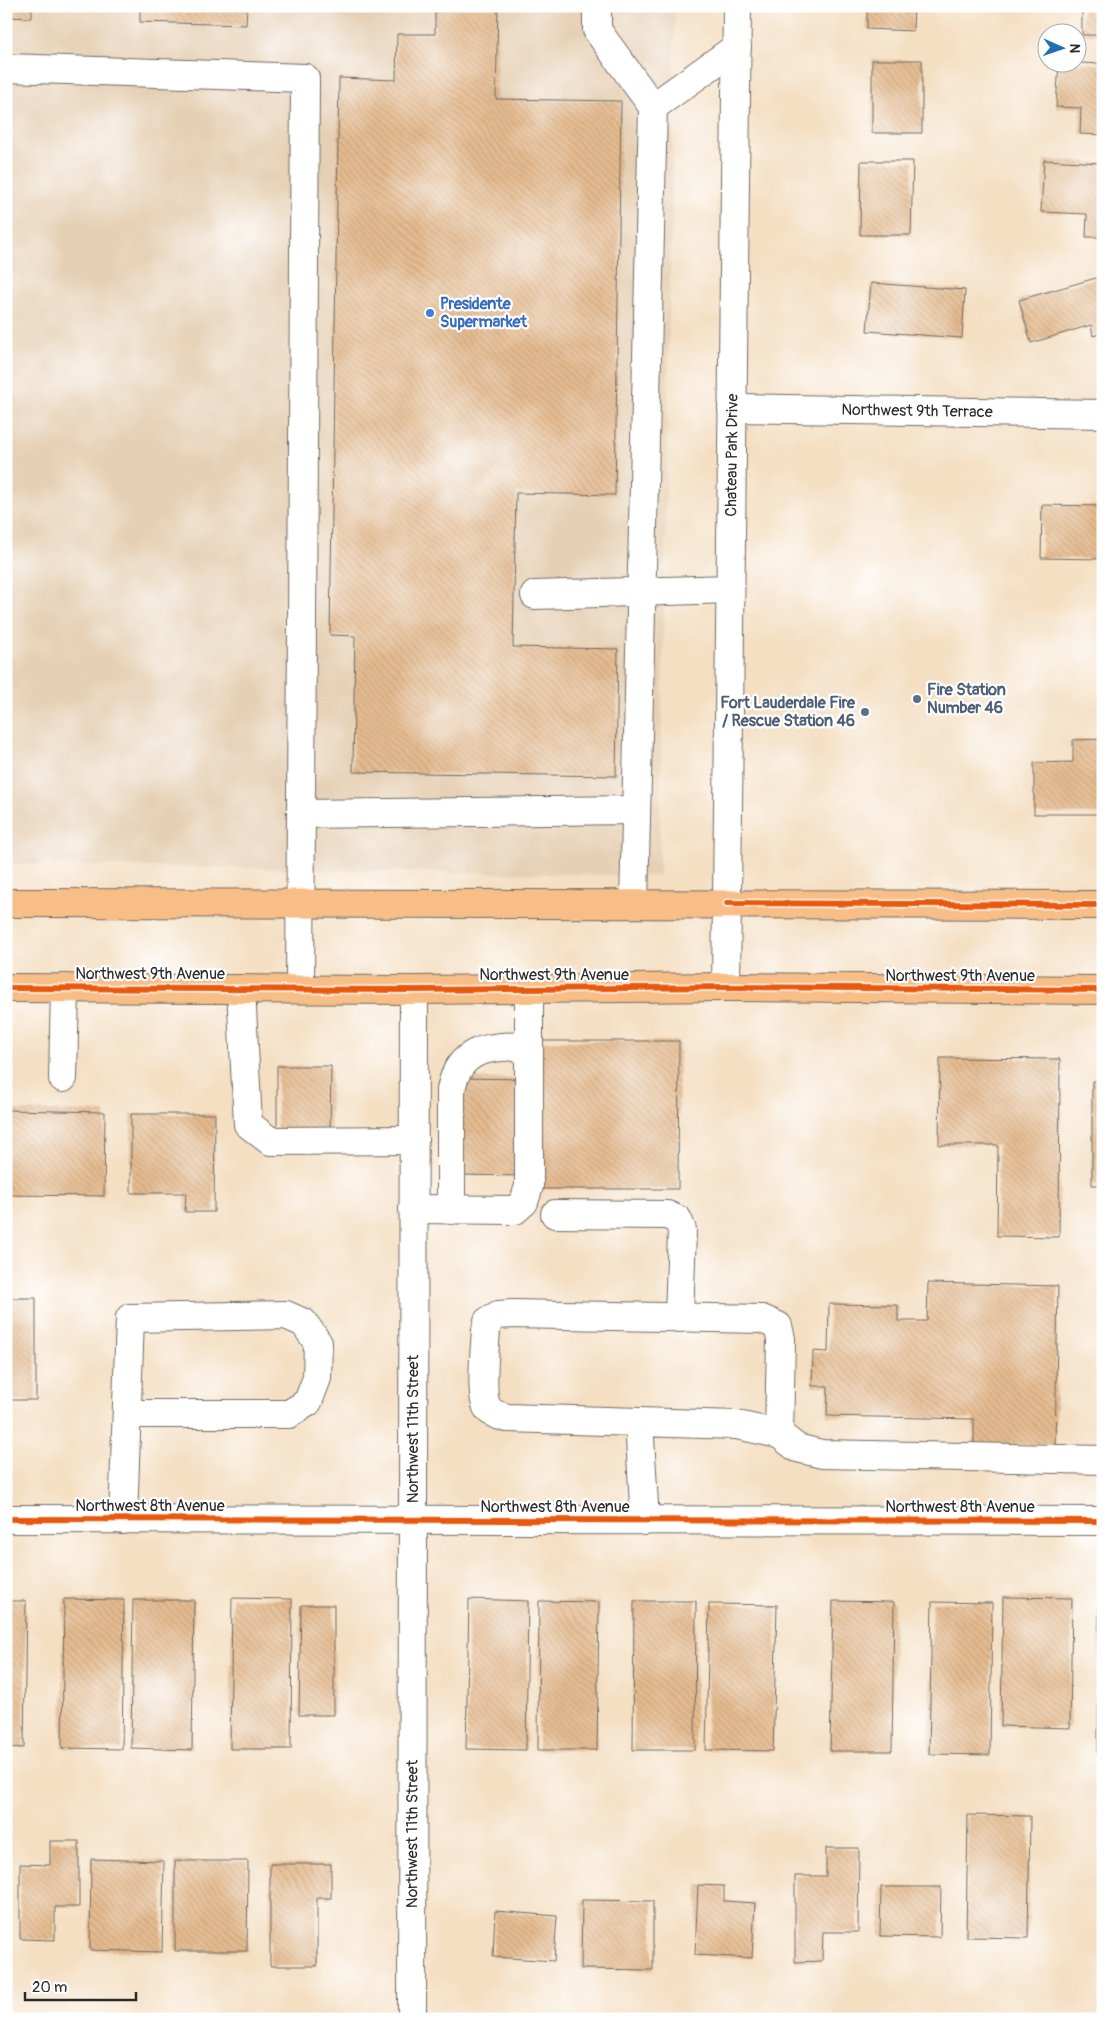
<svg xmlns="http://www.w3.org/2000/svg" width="1109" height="2025" viewBox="0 0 1109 2025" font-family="Pangolin,sans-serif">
<defs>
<pattern id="building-back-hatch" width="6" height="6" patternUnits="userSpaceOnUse" patternTransform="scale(1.25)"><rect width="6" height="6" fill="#e5bb90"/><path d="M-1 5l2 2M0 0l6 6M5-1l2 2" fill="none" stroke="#c5a17c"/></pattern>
</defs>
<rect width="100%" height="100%" fill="#fff"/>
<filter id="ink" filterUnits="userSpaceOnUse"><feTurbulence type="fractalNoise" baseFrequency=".02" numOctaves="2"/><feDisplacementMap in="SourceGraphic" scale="10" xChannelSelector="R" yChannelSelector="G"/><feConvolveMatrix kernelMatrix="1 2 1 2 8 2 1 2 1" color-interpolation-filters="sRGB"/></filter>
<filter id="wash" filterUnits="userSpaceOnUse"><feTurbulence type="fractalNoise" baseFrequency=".0096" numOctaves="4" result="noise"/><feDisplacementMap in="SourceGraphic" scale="20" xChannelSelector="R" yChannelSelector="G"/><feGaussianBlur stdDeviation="1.12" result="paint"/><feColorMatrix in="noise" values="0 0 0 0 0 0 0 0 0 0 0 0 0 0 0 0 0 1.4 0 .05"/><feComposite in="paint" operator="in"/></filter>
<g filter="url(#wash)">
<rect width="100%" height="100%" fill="#f4dfc3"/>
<path fill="#e6d0b5" d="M6,6h669l-16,870 -653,-12z"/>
<g id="blocks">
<path fill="url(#building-back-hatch)" d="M6,6h26v12l-26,-1z
M140,6h107l-1,19 -106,-3z
M435,6h63l-2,93 125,2 -6,394 -99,-2 -3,154 105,2 -2,127 -263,-4 2,-136 -25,-1 9,-557 57,2 1,-46h38z
M867,6h47l-1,25 -46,-2z
M1082,6h21v29h-21z
M872,60h50v73h-50z
M1059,62l44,2v71l-23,-1 1,-26 -25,-1z
M1044,160l59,3v74h-17l1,-23 -46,-2z
M861,161h52l-2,74h-51z
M1103,276v57l-10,3 -2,-11 -60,18 -12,-43z
M871,283l94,7 -3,48 -95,-7z
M1042,505l61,1v53l-62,-1z
M1103,739v75h-69v-51l39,-1v-22z
M534,1041h145l-1,148h-144z
M940,1058l120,1 -1,178 -62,-1 1,-91h-59z
M277,1066h54l-1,65h-53z
M459,1078l69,1 -2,97 -69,-1z
M1092,1081h11v104h-11z
M7,1110l98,2 -1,84 -98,-1z
M131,1114h84l-1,98h-29l1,-19h-55z
M928,1283l130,3 -3,159 -81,-1v-25l-147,-3 1,-30h-16l1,-35 15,1 1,-48 69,1v16h29z
M6,1298h30v102h-30z
M1003,1597l69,1 -2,130 -69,-2z
M232,1598l60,1 -1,150h-61z
M64,1599l60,1 -2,149 -60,-1z
M469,1599l59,2 -2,149 -60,-1z
M133,1600h61l-2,150 -61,-2z
M6,1601h20l-2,147 -18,-1z
M539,1601l60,1 -2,148h-59z
M634,1601h62l-1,149h-62z
M833,1601l61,1 -2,149h-62z
M1099,1601h4v152h-5z
M932,1602l60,1 -2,152 -61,-1z
M709,1604l68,1 -4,146 -67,-1z
M301,1605h33v110h-35z
M968,1815l62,1 -2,122 -62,-1z
M50,1841h29v66h-24v33l-35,-1v-75l30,1z
M826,1848h33l-1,84h-35l-1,29 -27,1v-86h31z
M91,1859l73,2 -2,91 -72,-2z
M175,1861h73l-1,90h-72z
M270,1864h61v34h-14v68h-47z
M698,1885l26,1v15l31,2 -3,55 -57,-3z
M881,1887h60l-1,50 -60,-1z
M582,1900l71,1v69l-72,-1z
M495,1911l62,5 -3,45 -61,-4z"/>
</g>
</g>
<g filter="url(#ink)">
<use href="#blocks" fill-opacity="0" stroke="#716a60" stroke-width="1"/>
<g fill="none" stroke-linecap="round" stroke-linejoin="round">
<defs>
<g id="minor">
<path d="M597,6v24l56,77"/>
<path d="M6,68l299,10 -5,911"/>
<path id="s1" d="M732,408l371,6"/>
<path d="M535,595l195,-6"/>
<path d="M301,814l335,-4"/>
<path d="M634,903l19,-796 84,-60"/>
<path id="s2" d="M726,987l11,-981"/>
<path d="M241,989l7,135 22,17 144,-1"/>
<path d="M63,1078l2,-90"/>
<path d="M413,1209l102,1 9,-8 5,-16v-197"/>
<path d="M451,1210v-120c8,-45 41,-43 78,-44"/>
<path d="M555,1214l112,1 11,5 4,10 -3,88"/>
<path d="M639,1422l-132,-4c-7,-2 -16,-4 -20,-11 -7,-13 -2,-61 -1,-77l2,-9 10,-6 15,-1 249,5 16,7 3,13 -2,95"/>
<path d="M6,1519l1097,2"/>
<path d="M123,1520l7,-202 156,-3 18,8 14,20 -1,35 -9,24 -19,12h-162"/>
<path d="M645,1521l-6,-99 98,3 42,9 18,14 25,6 281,6"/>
<path id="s3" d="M412,2019l2,-1029"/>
</g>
<path id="major" d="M6,903l1097,2
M6,988l408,2 312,-3 377,3"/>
</defs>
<use href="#minor" stroke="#716a60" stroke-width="30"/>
<use href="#major" stroke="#716a60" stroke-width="30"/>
<use href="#minor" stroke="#fff" stroke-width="28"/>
<use href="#major" stroke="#f7be88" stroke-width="28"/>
<defs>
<path id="cycleway" d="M727,903l376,2
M6,988l408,2 312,-3 377,3
M6,1519l1097,2"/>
</defs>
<use href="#cycleway" stroke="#fff" stroke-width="9"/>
<use href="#cycleway" stroke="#e8590c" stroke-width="6"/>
</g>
</g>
<circle fill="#3f7fe0" stroke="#fff" stroke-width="2" cx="430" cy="313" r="5"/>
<g fill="#5c6f8a" stroke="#fff" stroke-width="2">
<circle cx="917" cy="699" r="5"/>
<circle cx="865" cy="712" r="5"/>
</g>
<g text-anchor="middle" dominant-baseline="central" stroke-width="4.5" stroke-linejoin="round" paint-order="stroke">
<g font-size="16" font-weight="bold" fill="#366cbe" stroke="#fff" text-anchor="start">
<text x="440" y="304">Presidente<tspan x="440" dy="18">Supermarket</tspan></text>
</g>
<g font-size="16" fill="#2b2b2b" stroke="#fff">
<text stroke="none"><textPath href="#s1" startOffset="185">Northwest 9th Terrace</textPath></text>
<text stroke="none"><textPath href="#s2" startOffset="532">Chateau Park Drive</textPath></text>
<text x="150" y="974">Northwest 9th Avenue</text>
<text x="554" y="975">Northwest 9th Avenue</text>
<text x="960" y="976">Northwest 9th Avenue</text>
<text stroke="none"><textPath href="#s3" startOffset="590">Northwest 11th Street</textPath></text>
<text x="150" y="1506">Northwest 8th Avenue</text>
<text x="555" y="1507">Northwest 8th Avenue</text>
<text x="960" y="1507">Northwest 8th Avenue</text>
<text stroke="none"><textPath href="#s3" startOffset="185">Northwest 11th Street</textPath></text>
</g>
<g font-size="16" font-weight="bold" fill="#4e5e75" stroke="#fff" text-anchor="start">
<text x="927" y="690">Fire Station<tspan x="927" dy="18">Number 46</tspan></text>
<text x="855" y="703" text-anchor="end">Fort Lauderdale Fire<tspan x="855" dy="18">/ Rescue Station 46</tspan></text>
</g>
</g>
<rect width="1109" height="2025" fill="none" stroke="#fff" stroke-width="25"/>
<g transform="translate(1062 48) rotate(92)"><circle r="24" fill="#ffffff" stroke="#aaaaaa"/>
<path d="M0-4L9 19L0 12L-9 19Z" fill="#1f6fb2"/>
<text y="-8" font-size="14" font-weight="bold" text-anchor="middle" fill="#2b2b2b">N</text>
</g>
<path d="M25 1992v8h111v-8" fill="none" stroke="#2b2b2b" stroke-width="2.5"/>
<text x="32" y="1992" font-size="15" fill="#2b2b2b" stroke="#ffffff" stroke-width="4" paint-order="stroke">20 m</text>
</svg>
